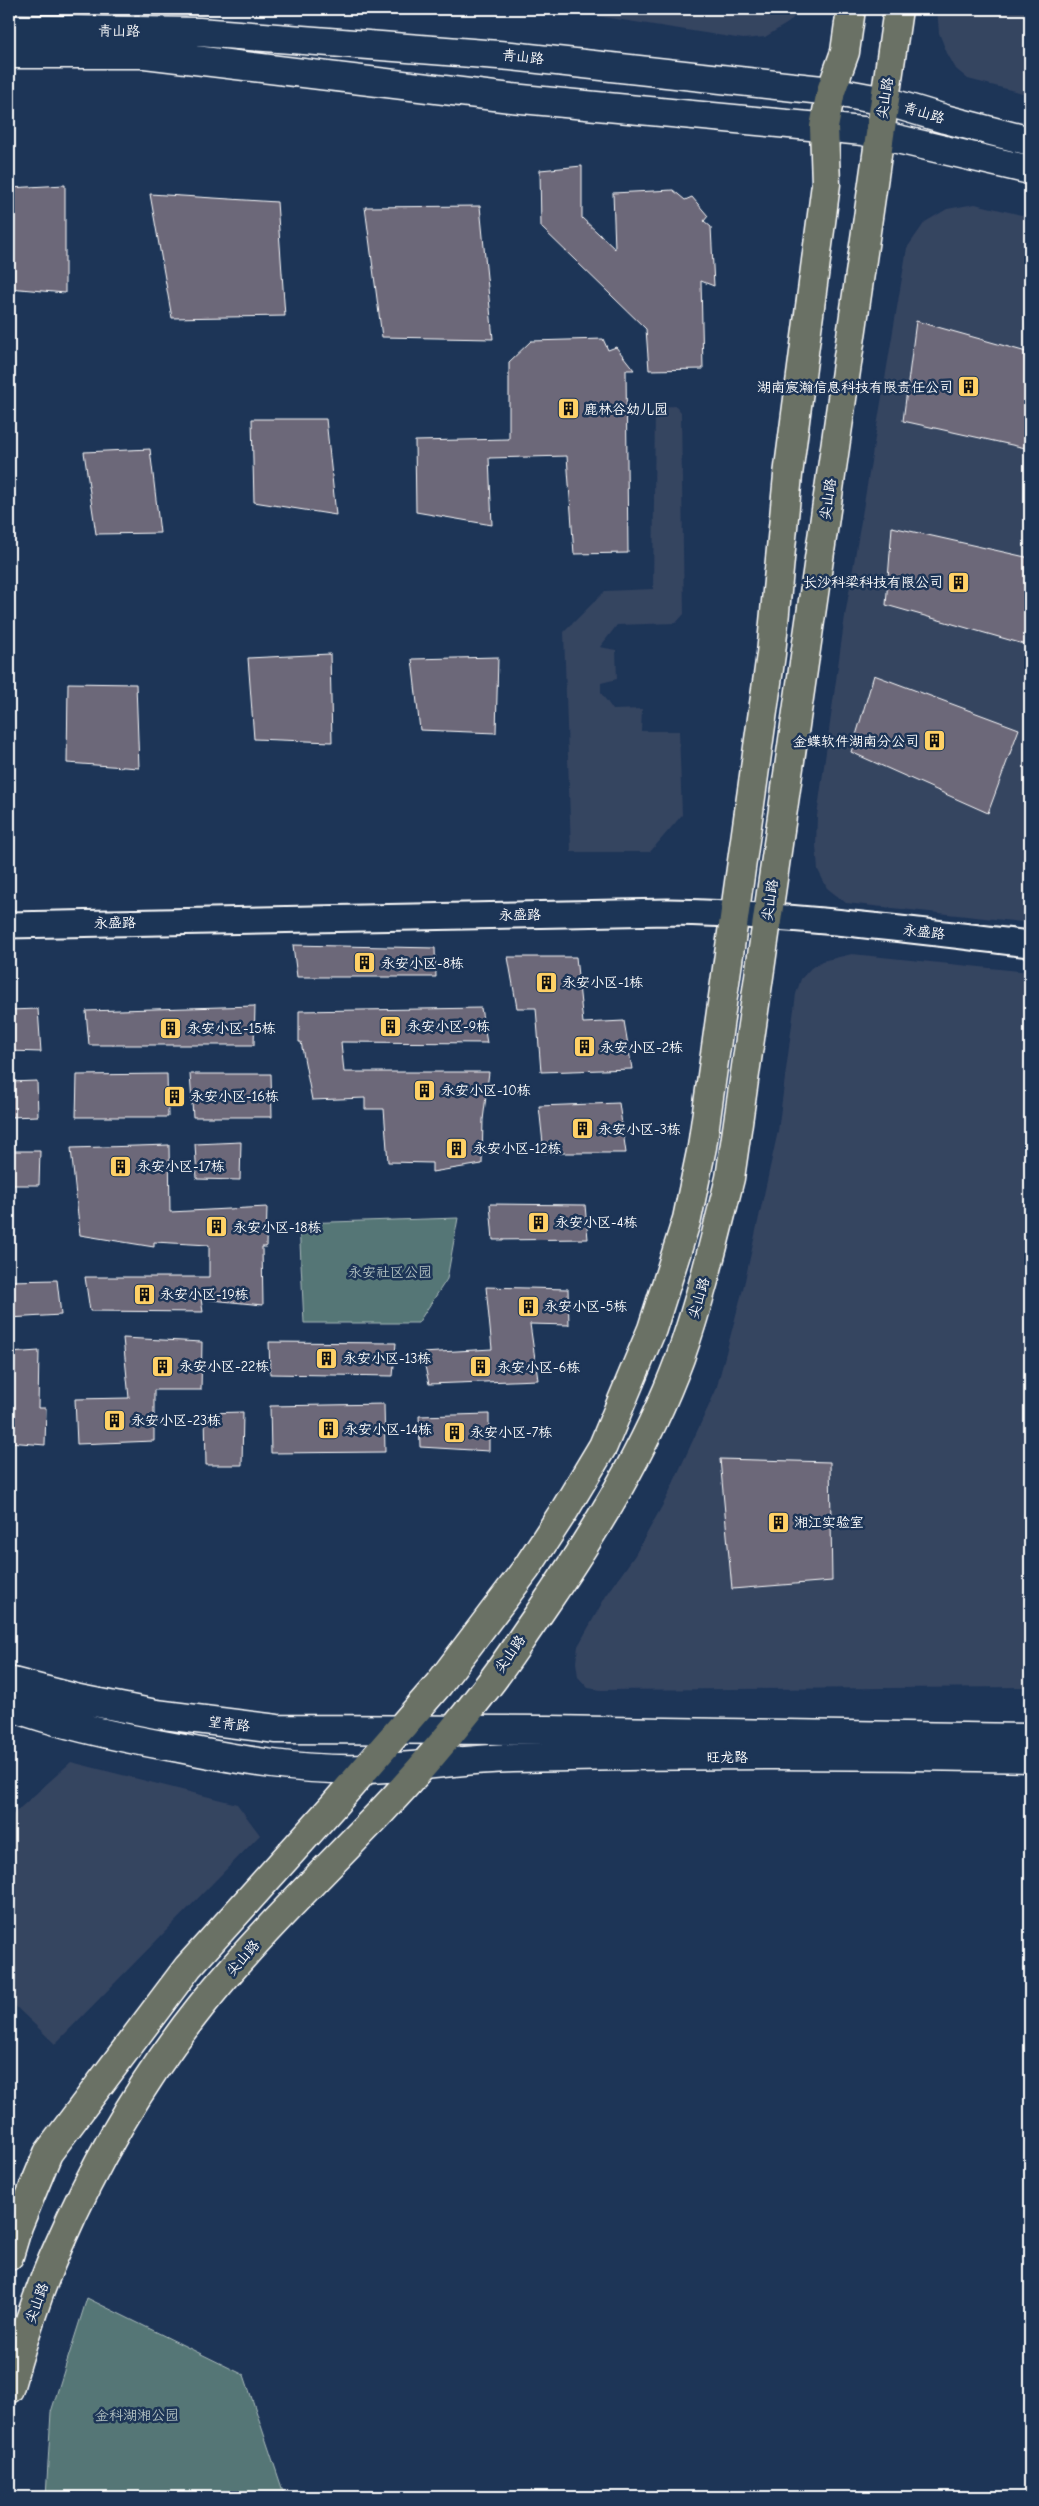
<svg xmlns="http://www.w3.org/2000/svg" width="1039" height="2506" viewBox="0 0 1039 2506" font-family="'Comic Neue','LXGW WenKai TC',sans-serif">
<rect width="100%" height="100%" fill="#1d3557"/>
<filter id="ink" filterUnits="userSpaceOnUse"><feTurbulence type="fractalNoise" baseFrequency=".02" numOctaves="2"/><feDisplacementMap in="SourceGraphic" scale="10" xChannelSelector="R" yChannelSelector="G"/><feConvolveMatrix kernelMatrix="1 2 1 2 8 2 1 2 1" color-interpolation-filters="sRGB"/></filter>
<g filter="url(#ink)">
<path fill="#354461" d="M552,9h250l-14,14 -23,14 -22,2z
M937,9h93v86l-62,-16 -12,-10 -9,-16 -8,-20z
M975,204l55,13v706l-184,-20 -19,-15 -9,-18 -2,-24 1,-30 28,-200 62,-368 18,-26 22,-13z
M676,406l5,6 3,202 -8,9 -59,2 -17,22 16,3 1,29 -16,4v10l12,17 29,-1 -1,22h38l3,84 -32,37h-79l-7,-220 41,-41 48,-2 2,-182z
M852,954l178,18v715l-429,3 -13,-2 -10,-11 -2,-15 2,-16 28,-50 29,-41 31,-56 50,-109 28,-105 34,-154 18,-137 5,-15 10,-11 11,-7z
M71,1762l166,42 23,31 -205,209 -46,-44v-182z"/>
<path fill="#557676" stroke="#aababa" d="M458,1218l-11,61 -29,44h-114l-5,-100z
M87,2298l157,77 41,122h-239l5,-85z"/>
<path fill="#6c6779" stroke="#fff" d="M582,166v52l33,31 -2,-56 60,-3 12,10 7,-3 16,19 -4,5 7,6 3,59 -13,-5 2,88 -54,1 -3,-41 -105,-102 -1,-57z
M65,185v108l-56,-5v-100z
M150,194l127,8 8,114 -113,2z
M480,206l13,133 -111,-2 -17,-130z
M916,321l114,32v96l-127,-28z
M603,339l5,11 8,-3 18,23h-8l2,183 -54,1 -7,-98 -78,2 3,67 -76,-13 -1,-71 94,-2v-77l22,-21z
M252,419h74l10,96 -82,-13z
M150,449l10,84 -64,1 -12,-82z
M892,527l138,31v79l-3,8 -141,-40z
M330,654l2,88 -78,-3 -6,-81z
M498,657l-2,76 -76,-3 -8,-71z
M874,675l145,54 -31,84 -137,-61z
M68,683l68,1 3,84 -72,-5z
M293,945l142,3 1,29h-139z
M508,957h68l7,66 41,-2 8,48 -91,3 -5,-64h-19z
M255,1006l-1,39h-165l-3,-34z
M481,1008l6,35 -146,-1 3,30h145l-6,48 -1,44 -50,8v-9l-44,-1 -4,-53h-19v-11l-53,2 -11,-58h-2v-31z
M38,1009l3,43 -32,-1v-41z
M167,1074l1,43h-92l1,-42z
M190,1074h81l1,43h-79z
M37,1081l1,35 -29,1v-35z
M619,1103l7,50h-82l-5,-47z
M241,1142l-1,38 -43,-1 -2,-35z
M169,1145l1,67 97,-5 -1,40h-4l1,58 -62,-6 2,13 -113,-1 -5,-34h124v-32l-55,-3v5l-74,-12 -9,-87z
M9,1151h31l-1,34h-30z
M490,1204l95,1 3,34 -95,1z
M57,1280l4,35 -52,3v-37z
M486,1287l82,2 1,36 -39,-1 8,56 -109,4 -7,-31 70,-4z
M123,1338l79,4 -1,48h-47v51l-77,3 -2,-45 54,-1z
M269,1342l127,1 -3,33 -123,-2z
M39,1351l-1,57h8l-1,37 -36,-3v-89z
M384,1404l1,48 -114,1 -1,-47z
M243,1412l-1,53h-36l-1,-52z
M489,1414v37l-69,-4 -1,-31z
M720,1459l110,3 2,119 -100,8z"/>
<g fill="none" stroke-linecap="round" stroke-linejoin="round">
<defs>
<path id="tertiary" d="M9,925l659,-13c122,2 241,18 362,32"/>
<path id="secondary" d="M9,29l190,3 312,24 320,35 54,10 60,18 85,22
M9,54h136l366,44 352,33 167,39
M9,1681l70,18 77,15 121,15 272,1 481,8
M9,1706c55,20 112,32 170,42 61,12 122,23 185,21 50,-1 99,-10 149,-11 172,-4 345,-4 517,0"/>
<path id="primary" d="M9,2256l9,-30 30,-73 140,-186 145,-161 106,-122 87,-115 38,-58 39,-65 49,-117 35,-110 15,-72 69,-493 17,-179 38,-291 -2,-57 7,-36 14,-39 6,-43
M9,2389c14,-48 28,-96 49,-142 37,-85 85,-168 143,-241 55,-69 119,-130 180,-194 38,-40 74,-83 107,-126 18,-23 33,-47 50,-71 55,-80 108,-165 142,-257 21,-59 35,-120 50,-180l168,-1169"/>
</defs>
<use href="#tertiary" stroke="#fff" stroke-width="29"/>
<use href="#secondary" stroke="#fff" stroke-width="31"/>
<use href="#primary" stroke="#fff" stroke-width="31"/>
<use href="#tertiary" stroke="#1d3557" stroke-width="25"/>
<use href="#secondary" stroke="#1d3557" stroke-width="28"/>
<use href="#primary" stroke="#6a7165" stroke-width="28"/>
</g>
</g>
<defs>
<symbol id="building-square" viewBox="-11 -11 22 22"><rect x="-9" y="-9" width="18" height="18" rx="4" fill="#ffd166" stroke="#1d3557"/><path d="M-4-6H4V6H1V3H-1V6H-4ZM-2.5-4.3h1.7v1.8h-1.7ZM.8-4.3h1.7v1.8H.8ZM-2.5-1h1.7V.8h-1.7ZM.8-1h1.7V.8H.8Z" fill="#111"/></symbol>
</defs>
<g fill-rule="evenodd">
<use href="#building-square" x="956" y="374" width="25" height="25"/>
<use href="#building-square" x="556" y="396" width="25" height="25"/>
<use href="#building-square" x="946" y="570" width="25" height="25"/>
<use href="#building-square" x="922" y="728" width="25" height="25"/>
<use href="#building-square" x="352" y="950" width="25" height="25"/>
<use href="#building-square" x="534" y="970" width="25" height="25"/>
<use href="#building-square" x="378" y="1014" width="25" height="25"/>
<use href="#building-square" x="158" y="1016" width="25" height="25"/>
<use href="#building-square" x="572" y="1034" width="25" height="25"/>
<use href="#building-square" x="412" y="1078" width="25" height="25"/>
<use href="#building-square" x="162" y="1084" width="25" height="25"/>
<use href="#building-square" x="570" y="1116" width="25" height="25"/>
<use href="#building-square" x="444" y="1136" width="25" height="25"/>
<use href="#building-square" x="108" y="1154" width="25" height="25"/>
<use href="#building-square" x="526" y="1210" width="25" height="25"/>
<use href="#building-square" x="204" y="1214" width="25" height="25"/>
<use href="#building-square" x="132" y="1282" width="25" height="25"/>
<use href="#building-square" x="516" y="1294" width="25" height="25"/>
<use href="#building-square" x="314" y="1346" width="25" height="25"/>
<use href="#building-square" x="150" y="1354" width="25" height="25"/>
<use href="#building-square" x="468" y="1354" width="25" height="25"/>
<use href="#building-square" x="102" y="1408" width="25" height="25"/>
<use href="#building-square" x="316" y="1416" width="25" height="25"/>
<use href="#building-square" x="442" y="1420" width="25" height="25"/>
<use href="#building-square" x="766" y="1510" width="25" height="25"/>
</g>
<g text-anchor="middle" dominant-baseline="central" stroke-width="5" stroke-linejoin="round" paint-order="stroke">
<g font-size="14" fill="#fff" stroke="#1d3557">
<text transform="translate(119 31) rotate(1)">青山路</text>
<text transform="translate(523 57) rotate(6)">青山路</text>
<text transform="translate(885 98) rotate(-81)">尖山路</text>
<text transform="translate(924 113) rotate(17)">青山路</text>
<text transform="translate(828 499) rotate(-82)">尖山路</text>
<text transform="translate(770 900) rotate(-82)">尖山路</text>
<text transform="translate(520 915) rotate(-1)">永盛路</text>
<text transform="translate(115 923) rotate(-1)">永盛路</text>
<text transform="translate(924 932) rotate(7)">永盛路</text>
<text transform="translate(699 1298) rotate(-73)">尖山路</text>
<text transform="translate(510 1654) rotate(-55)">尖山路</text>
<text transform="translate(229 1724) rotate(7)">望青路</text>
<text x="727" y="1757">旺龙路</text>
<text transform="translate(243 1958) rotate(-49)">尖山路</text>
<text transform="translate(37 2303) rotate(-70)">尖山路</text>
</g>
<g font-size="14" fill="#fff" stroke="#1d3557" text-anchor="start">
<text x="953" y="387" text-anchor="end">湖南宸瀚信息科技有限责任公司</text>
<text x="584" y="409">鹿林谷幼儿园</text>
<text x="943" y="582" text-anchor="end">长沙科梁科技有限公司</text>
<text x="919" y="741" text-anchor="end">金蝶软件湖南分公司</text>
<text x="381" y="963">永安小区-8栋</text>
<text x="562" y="982">永安小区-1栋</text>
<text x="407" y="1026">永安小区-9栋</text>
<text x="187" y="1028">永安小区-15栋</text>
<text x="600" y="1047">永安小区-2栋</text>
<text x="441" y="1090">永安小区-10栋</text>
<text x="190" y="1096">永安小区-16栋</text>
<text x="598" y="1129">永安小区-3栋</text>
<text x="473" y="1148">永安小区-12栋</text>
<text x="137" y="1166">永安小区-17栋</text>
<text x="555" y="1222">永安小区-4栋</text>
<text x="233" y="1227">永安小区-18栋</text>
<text x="160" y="1294">永安小区-19栋</text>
<text x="544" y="1306">永安小区-5栋</text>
<text x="343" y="1358">永安小区-13栋</text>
<text x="179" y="1366">永安小区-22栋</text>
<text x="497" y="1367">永安小区-6栋</text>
<text x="131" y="1420">永安小区-23栋</text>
<text x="344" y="1429">永安小区-14栋</text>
<text x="470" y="1432">永安小区-7栋</text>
<text x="794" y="1522">湘江实验室</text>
</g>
<g font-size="14" fill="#b2c1c1" stroke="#1d3557">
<text x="390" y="1272">永安社区公园</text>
<text x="137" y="2415">金科湖湘公园</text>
</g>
</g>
<rect width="1039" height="2506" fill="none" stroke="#1d3557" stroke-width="30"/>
<rect x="15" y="15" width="1009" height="2476" fill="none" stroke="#fff" stroke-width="2" filter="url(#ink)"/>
</svg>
